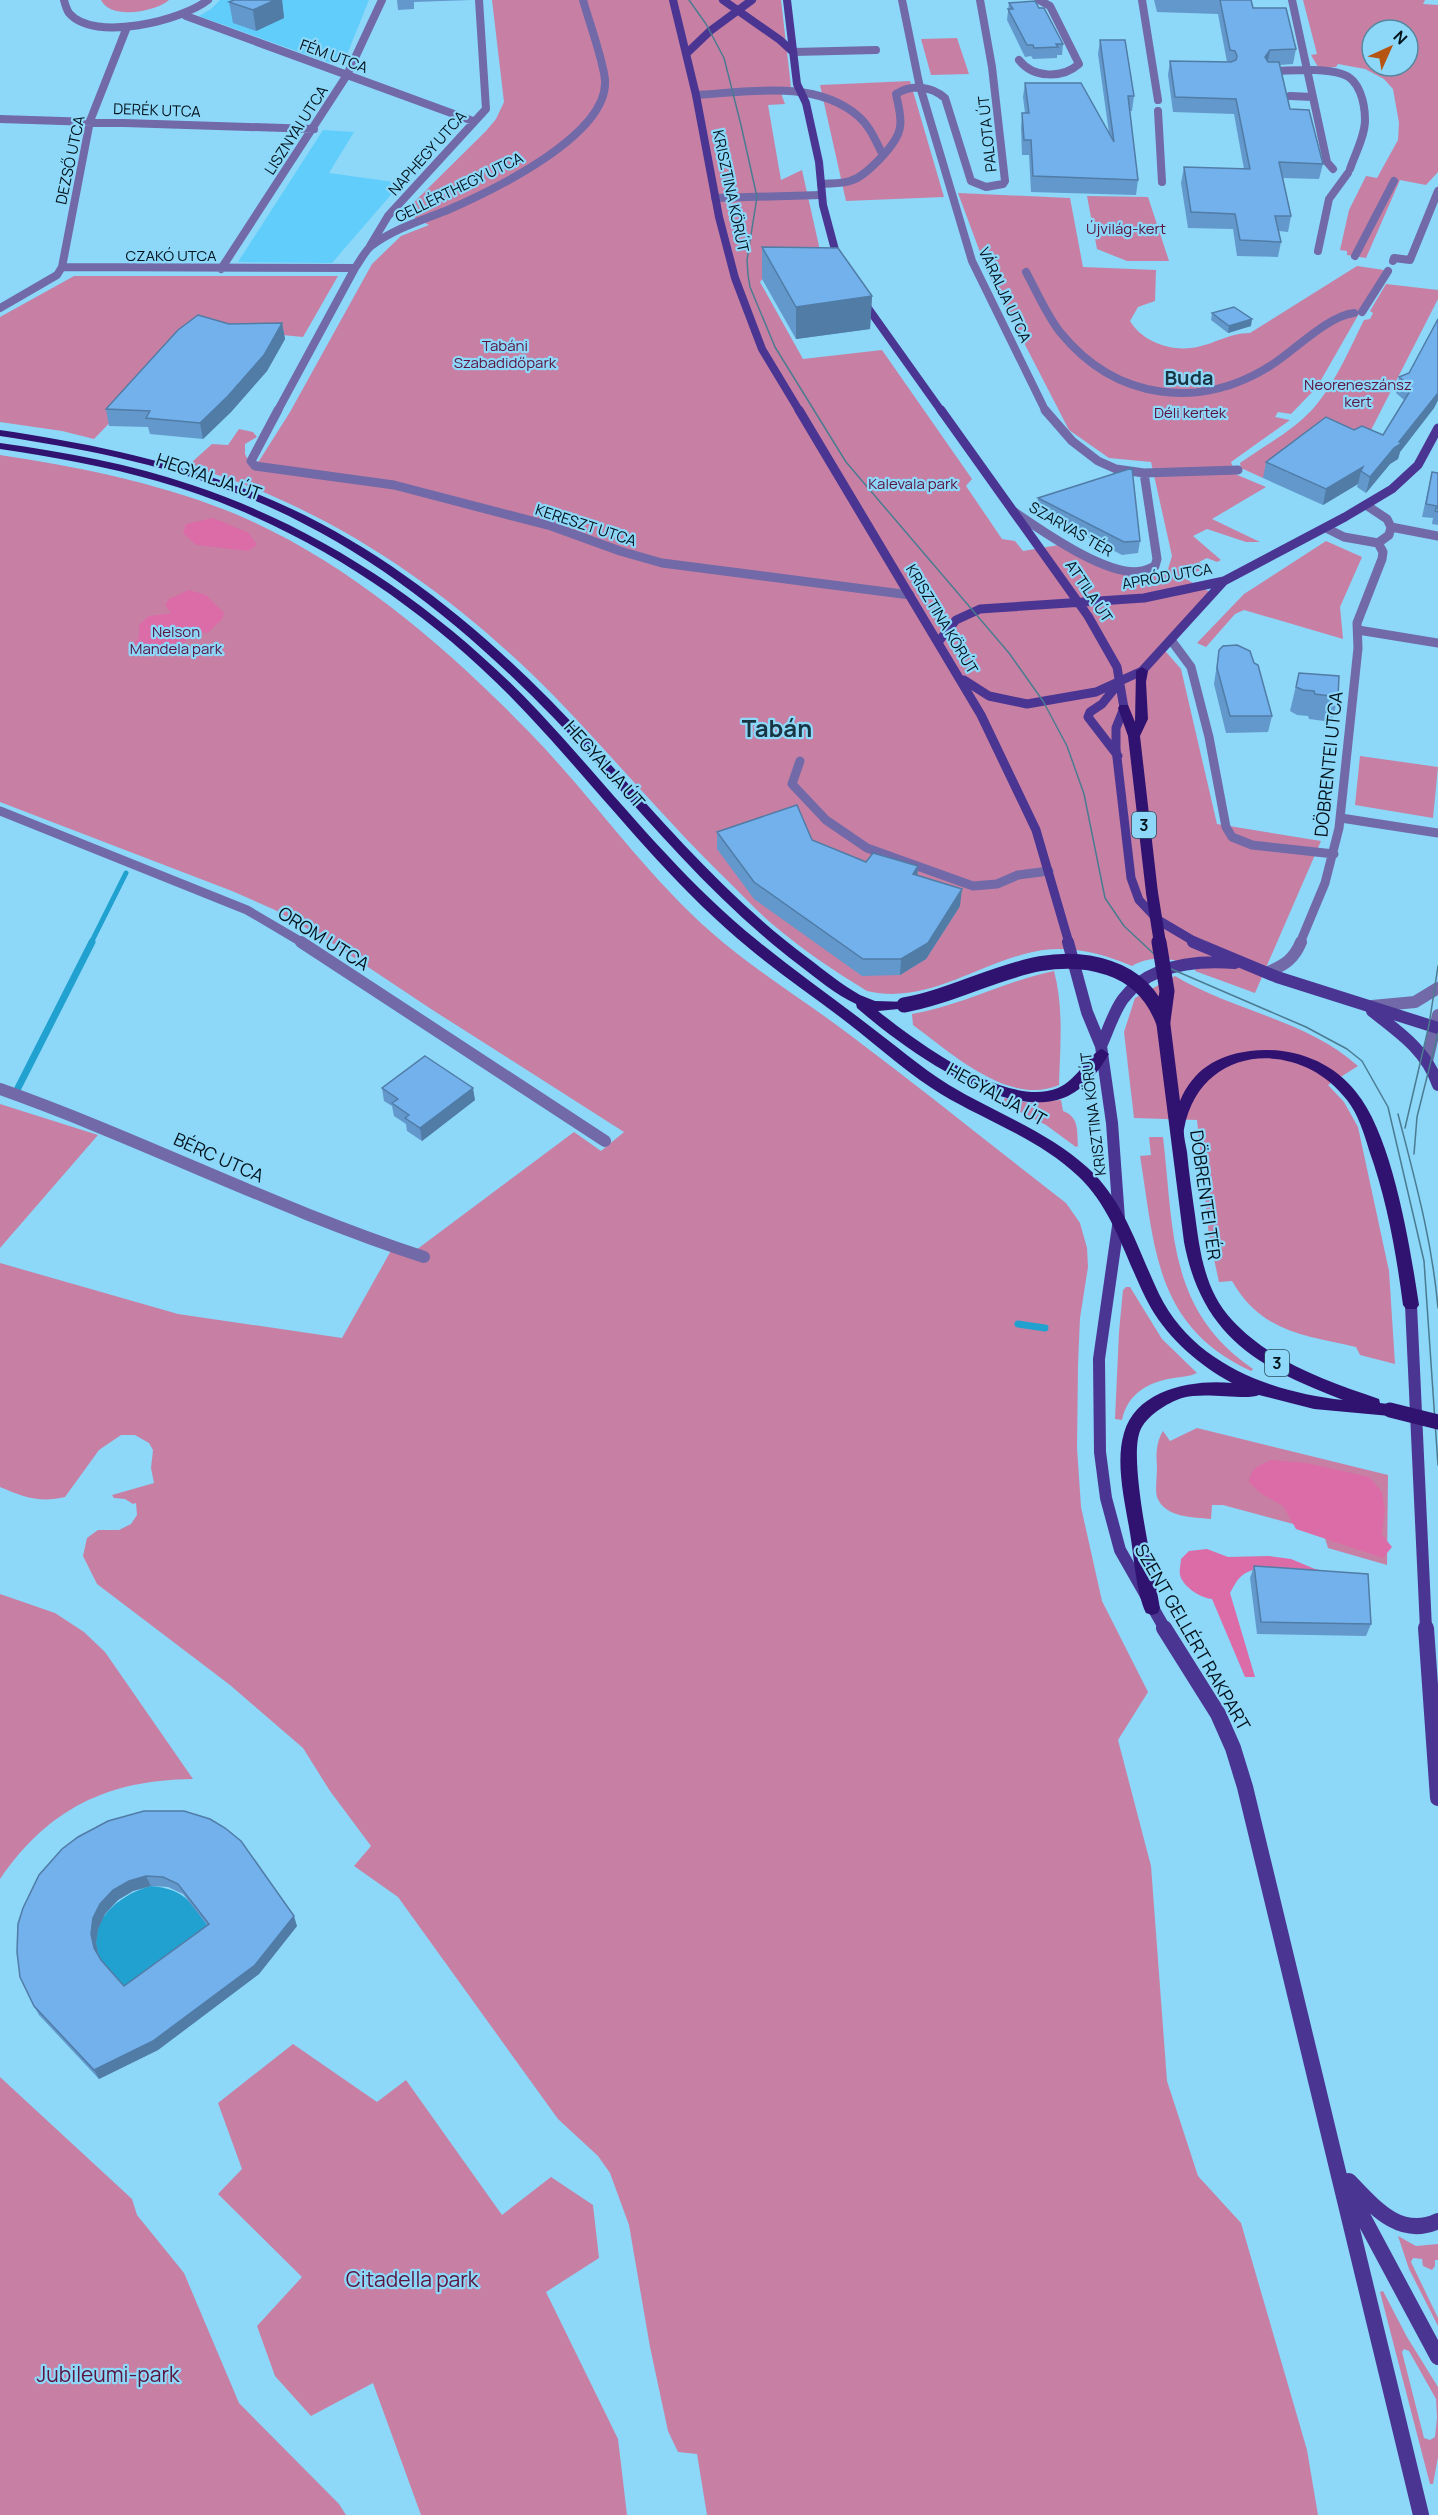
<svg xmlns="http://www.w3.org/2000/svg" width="1438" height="2515" viewBox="0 0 1438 2515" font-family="Manrope,sans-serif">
<rect width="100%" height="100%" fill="#8dd7f8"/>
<path fill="#60cdfb" d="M220,0h149l-23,57 -16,6 -131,-47 12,-7z
M323,130l31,2 -25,41 72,10 -69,80 -94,-1z"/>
<path fill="#c780a3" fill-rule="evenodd" d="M101,0h68c-13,12 -59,20 -68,0z
M492,0h289l10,87 -12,1 6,16 -17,1 13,75 21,-10 19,85 -58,23 -3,4 43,77 79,-9 90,129 -6,7 36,53 13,2 8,10 36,-6 62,29 23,3 24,-8 4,-13 -21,-94 -42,-4 -40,-28 -82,-159 -29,-78 112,5 13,69 73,3 -1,31 -17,6 -8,14c11,19 38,30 61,27 20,-2 37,-15 59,-15l107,-67 27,4 -67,117 -26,27 -13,-2 -3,5 15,3 -59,42 4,12 31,13 -54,32 48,23h-14l-39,-13 -14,7 28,24 -4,2 -10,-4 -8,4 8,6 -25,9 28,15 -50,53 21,24 36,155 104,17 -66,152 -60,-22 1,-3c-22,-10 -42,-14 -64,-2 -28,-12 -58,-20 -89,-16 -60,9 -114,56 -176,41 -33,-20 -67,-43 -96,-68 -15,-13 -28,-27 -42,-41 -61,-59 -115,-124 -174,-185 -100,-102 -224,-190 -363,-230v-5l20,-18 16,1 11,-16 14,3 4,5 -12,7v10l5,10 9,-3 31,-49 82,-148 29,-28 28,-11 -25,-13 82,-81 10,-12 8,-17z
M1303,0h122l-2,4 15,1v167l-12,13 -26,-5 -34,78 -19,-3v-4l-7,-1 9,-40 17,-34 11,2 21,-38 1,-17 -6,-34 -9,-10 -19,-10 -27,-5 -2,3h-18l-7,-12 6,-1zM1372,30h36v36h-36z
M957,38l12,36 -38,1 -10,-36z
M910,81l34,116 -98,4 -26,-116z
M1087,196l61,1 21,64h-42l-30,-12z
M74,276h264l-35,61 -101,-10 -108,112 -32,-8 -62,-9v-105z
M1386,284l52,6v9l-69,135 -76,22 -30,22 -22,-10 -1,-5c25,-18 57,-34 77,-59 20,-25 33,-56 47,-84l6,-1 3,-6 -3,-2z
M0,455c79,12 159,28 233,58 113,47 214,134 298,221 62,64 113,139 180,198 43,38 93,68 139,103 73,55 144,112 216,168l14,20 7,25 1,19 -8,51 -2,47 -1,83 4,59 21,94 46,91 -30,48 33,126 16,215 31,95 43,47 66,227 11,65h-611l-10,-61 -19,-2 -10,-21 -18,-84 -21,-122 -19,-52 -12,-17 -40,-37 -160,-222 -44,-31 17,-20 -41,-55 -27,-43 -73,-63 -133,-101 -14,-28 4,-18 11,-8h21l12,-6 6,-9 -1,-12 -3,1 -8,-5 -11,-1 -2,-3 42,-12 -3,-15 2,-18 -4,-7 -14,-8h-14l-22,15 -34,47c-25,6 -42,0 -65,-10v-224l178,51 164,24 51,-91 19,6 162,-121 27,19 23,-19 -193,-123 -99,-66 -57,-33 -43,-19 -232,-89z
M1326,541l36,16 -22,50 3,32 -99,-29 -9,4 -29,33 -9,-4 47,-49z
M1360,756l78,11 -5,51 -78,-13z
M1054,971c10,37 6,76 5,114 -50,22 -109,-33 -146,-60l-1,-11c49,-8 93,-33 142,-43z
M1175,976c58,35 132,44 183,90l-30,19 16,17 14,25 31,144 6,93 -35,-9 -4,-8c-52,-12 -95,-15 -124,-66l-13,1 -10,-46 -12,-116 -63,-2 -10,-86 11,-34z
M1005,1098l24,5 32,-3 2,11c16,6 14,19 15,35l-2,1 -30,-22 -44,-22z
M0,1104l98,31 -98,113z
M1149,1137h14c11,93 4,173 90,232l-2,2c-97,-45 -96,-124 -111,-215l11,-1z
M1126,1287h4l32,52 35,34c-6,3 -16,4 -23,5 -26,4 -46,15 -52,42l-7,-1 4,-87 4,-42z
M1197,1428l191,47 -1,90 -59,-17 -5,-16 -100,-27h-11l-1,14c-18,-2 -46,-1 -54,-22 -2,-8 0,-21 0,-29 -1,-13 -1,-26 6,-37l7,10z
M0,1594l55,19 29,19 21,20 88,127c-85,1 -144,29 -193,100z
M293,2044l84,58 29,-22 96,135 49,-38 42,28 6,53 -53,34 72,147 9,76h-206l-48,-132 -62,33 -36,-40 -18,-50 45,-49 -84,-83 24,-25 -24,-66z
M0,2077l132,122 5,16 47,58 55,130 100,101 7,11h-346z
M1398,2236l18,10 22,-2v16h-3v6l-3,4 -9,-4 -1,-7 -9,-1 -2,4 27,56v8l-29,-57z
M1383,2291l24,46 31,50v70l-5,27h-3l-50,-192zM1404,2349l5,2 27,48 1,19 -2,19 -5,3 -6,-2 -22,-86z"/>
<path fill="#db6ca7" d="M213,518l36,15 8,12 -9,6 -52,-6 -13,-12 3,-9z
M189,590l17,5 18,18 -2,6 -14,14 -14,-1 -12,13 -7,-2 -7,5c-13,0 -21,-7 -35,-4l6,-6v-13l10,-9 22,-3 -6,-8 4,-6z
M1271,1460l36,3 62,14 13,15 3,18 -3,25 10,12 -9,11 -87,-29 -13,-23 -23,-13 -11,-11c1,-14 11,-17 22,-22z
M1207,1549l21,8 41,-1 22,3 24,10 15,3c-22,-1 -68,-10 -86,2 -7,5 -10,12 -14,19l25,84h-10l-33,-78c-11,-1 -29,-12 -32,-24 -1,-5 1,-12 1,-16l8,-8z"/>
<path fill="#21a1d0" d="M151,1886c36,3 43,20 62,48l-84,62c-10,-12 -23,-23 -29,-37 -17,-36 20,-65 51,-73z"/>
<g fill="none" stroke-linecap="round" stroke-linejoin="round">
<path stroke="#21a1d0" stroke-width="5" d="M91,943l35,-70"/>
<path stroke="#21a1d0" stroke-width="7" d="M18,1088l74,-146
M1018,1324l27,4"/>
<path stroke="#7169a8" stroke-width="8" d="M64,0c1,4 3,10 5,13 25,30 114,7 139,-13
M902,0l17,83 53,178 74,151
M1142,0l16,100
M1292,0l35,162 6,7
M186,16l287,105
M793,52l83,-2
M1019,60c14,18 43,19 60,4l-29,-58 -11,-6
M1268,71c23,0 52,-4 74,3 18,5 23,30 23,46 0,16 -10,34 -15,49
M696,95c52,-3 119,-16 162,21 12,10 18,26 25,39
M1290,96l23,1
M1158,111l4,71
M0,119l314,10
M821,184c9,-1 20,0 29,-3 15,-4 48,-37 50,-54 2,-10 -2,-23 -4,-33 16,-10 35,-8 49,4l26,83 15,6 17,-3 2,-3 -13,-114 -12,-67
M715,198l106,-3
M370,246l18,-30 98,-107 -7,-109
M1318,251l11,-52 19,-26
M1355,256l39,-75
M1393,261l1,-3 16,2 28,-69
M62,267l293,1
M221,269l126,-194 35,-75
M1026,272c11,20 20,42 34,60 56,69 141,79 213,32 23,-15 55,-48 81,-51
M0,308l57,-33 5,-8 28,-146 37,-94
M1362,312l26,-41
M277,412l78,-144c5,-7 10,-17 16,-22 24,-18 52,-26 79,-37 43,-19 159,-74 155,-129 -2,-21 -16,-58 -22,-80"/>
<path stroke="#7169a8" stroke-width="9" d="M278,410l-27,51 4,5 139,19 157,41 69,25 42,12 248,32
M1045,410l27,31 26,20 18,8 28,4 94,-3
M1366,505l21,14 4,8
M1013,511c28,19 95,67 129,60 4,-1 9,-3 13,-5l2,-7 -13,-86
M1391,527l47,9
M1326,528l18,9 34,6 11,-8 2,-8
M1358,630l80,13
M1171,640l20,27 18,70 17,90 6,10 20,8 82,9
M800,761l-8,23 34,36 41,28 106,38 24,-2 21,-9 31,-4
M0,811l247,99 56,33
M1341,818l97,15
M1300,943l25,-60 14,-55 19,-180 -1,-25 25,-64 1,-7 -5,-9"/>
<path stroke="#7169a8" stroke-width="12" d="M301,942l304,199
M1268,972c17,-7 26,-13 33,-30
M1372,1006l43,-4 23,-14
M1427,1061l11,-46
M0,1089c144,51 279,121 424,168"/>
<path stroke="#4a3592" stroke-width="8" d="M673,0l23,95 23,122 16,61 27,71 38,63
M723,0l57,40 13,12
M787,0l10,84 9,19 13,59 4,43 15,56
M687,53l23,-22 42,-31
M863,301l79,111"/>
<path stroke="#4a3592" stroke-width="9" d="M799,410l182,305 55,115 33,113
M941,410l147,206 29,51 7,41 -8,20v21l15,129 8,22 19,20 39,23
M939,641l17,-21 24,-11 164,-11 80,-17 121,-64 47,-28 26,-24 20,-37
M964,680l25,16 38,8 69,-12 46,-21 82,-90
M1118,756l-30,-39 2,-5 12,-8 17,-21"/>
<path stroke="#4a3592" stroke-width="12" d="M1068,942l19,70 14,34 11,77 7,96 -20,140 1,93 6,46 14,52 45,79
M1193,942l84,35 161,51
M1372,1011c27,21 55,40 66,74
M1101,1046c7,-15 12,-33 22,-47 26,-35 72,-39 112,-36
M1411,1305l15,324"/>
<path stroke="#4a3592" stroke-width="16" d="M1164,1628l54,86 15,34 12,39 176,728
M1426,1628l12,170
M1349,2181c25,26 51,58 89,40
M1348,2189l90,168"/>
<path fill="#301370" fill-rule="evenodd" d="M0,430c81,12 160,28 237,56 139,51 254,148 353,256 70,76 135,154 218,216 17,13 33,26 52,37l15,6 34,1 2,3 -2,3 -31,3c39,31 129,98 180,77 19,-8 33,-36 44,-39l7,5c-10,17 -23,33 -41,42 -61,29 -166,-49 -211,-88l-1,-4c-21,-10 -39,-25 -57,-39 -74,-56 -133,-124 -195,-193 -106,-118 -223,-224 -373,-281 -74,-28 -152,-43 -231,-55z
M0,443c65,9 130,21 192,42 133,44 252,126 347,227 72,77 136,162 219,229 35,29 73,55 109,83 27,20 53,43 82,61 46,28 99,46 139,83 37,34 50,82 71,126 34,70 112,98 184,106 -84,-32 -141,-63 -159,-158l-28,-221 7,-5 7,5 10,80c13,-31 37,-46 70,-50 40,-5 81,9 106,41 37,45 54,155 63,213l-3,4h-10l-3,-4c-7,-53 -16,-105 -34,-155 -5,-17 -11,-36 -22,-50 -47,-62 -147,-57 -163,29 -1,6 2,16 3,23 2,21 5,42 8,63 5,38 10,76 37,105 39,42 94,61 147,79l1,4 16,2 2,5 -2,5 -6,1 -76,-7 -55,-14c-13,6 -54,-4 -77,3 -15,5 -36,18 -42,33 -12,30 14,141 20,177l-2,5 -6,2 -6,-2c-10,-21 -12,-57 -16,-80 -5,-31 -15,-70 -6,-100 12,-44 70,-54 108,-50 -33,-18 -62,-43 -81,-75 -25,-45 -35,-96 -73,-132 -39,-37 -92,-55 -137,-82 -29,-18 -56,-41 -83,-63 -35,-28 -73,-53 -108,-82 -83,-68 -147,-154 -220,-232 -101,-109 -230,-195 -373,-236 -52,-15 -104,-24 -157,-32z
M1142,667l6,4 -2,11 2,37 -8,17 18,157 -6,4 -6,-4 -18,-157 -10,-28 2,-3h8l7,17 1,-51z"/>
<path stroke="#4b7b91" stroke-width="1.5" d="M689,0l17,24 18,34 17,67 16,72 -10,63 1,15 2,12 25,60 71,115 163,191 34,48 24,45 17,48 21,104 19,28 45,42 137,59 41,22 15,12 26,46 36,154 14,204
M1398,1114c17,66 34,126 40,194
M1405,1128l24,-103 9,-59
M1414,1154l3,-37 21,-84"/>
<path stroke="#301370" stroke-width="12" d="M1152,893l8,50"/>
<path stroke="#301370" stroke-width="15" d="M1159,942l8,49 -4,30
M904,1005c69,-12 134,-62 205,-37 27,9 44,27 54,53
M1390,1410l48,12"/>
</g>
<path fill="#6398cc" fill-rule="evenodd" d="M234,0h48l2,18 -28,13 -23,-8 -4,-21z
M397,0h74l-57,2v7l-16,1z
M1154,0h97l2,8 43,41 -3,15 -14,1 11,44 33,55 -4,15 -36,-1 8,38 -3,16 -9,-1 2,11 -3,15 -41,-1 -4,-27 -45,-1 -7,-45 3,-16 60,2 -10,-55 -61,-2 -5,-37 2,-14 57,1 -9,-48 -61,-2z
M1009,3l30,5 24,36 -1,11h-5v3l-24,1 -2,-3 -6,1 -18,-37z
M1100,40l34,56 -2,15h-2l8,69 -2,15 -105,-3 -2,-37h-7l-1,-27 1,-15h3l-2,-16 2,-14 84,50 -11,-79z
M762,247l110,49 -2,33 -74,10 -34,-60z
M1212,313l39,13 -23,7 -17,-13z
M1438,319v81l-4,8 -34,44 -2,7 -8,5 -24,29 -9,-6 1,-3 -35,21 -60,-27 3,-16 88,-32 29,5 21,-35 -8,-7 3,-16 10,-4z
M282,323l3,16 -18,32 -36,41 -28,27 -53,-5 -2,-7 -39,-1 -3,-17 123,-85z
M1432,472l6,1v52l-6,-1 1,-6 -11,-1z
M1038,498l102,43 -2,12 -16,2 -85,-45z
M1219,650l53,66 -4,16 -42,1 -12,-49z
M1299,673l39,24 -6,25 -23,-3 -1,-3 -11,-1 -7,-4z
M717,832l95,8 54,22 52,14 42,30 -34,53 -26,16 -38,1 -108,-77 -37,-50z
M382,1088l93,12 -53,41 -15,-10 -1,-7 -12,-8 -2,-10 -8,-5z
M1254,1566l117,58 -5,12 -109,-2 -7,-56z
M78,1837l219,89 -38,48 -101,76 -59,29 -60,-64 -5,-9zM151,1886l17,1 15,7 24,31 -83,61 -23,-26 -2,-4 -3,-13 2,-14 7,-15 13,-14 15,-9z"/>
<path fill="#507ca6" d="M275,0h7l2,18 -28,13 -3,-21z
M1270,50l-3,15 -2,-8z
M872,296l-2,33 -74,10v-32z
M1252,319l-1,7 -23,7 1,-7z
M282,323l3,16 -18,32 -36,41 -28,27 -3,-16z
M1438,393v7l-4,8 -34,44 -2,7 -8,5 -24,29 4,-16z
M1363,467l-2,4 -3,13 -35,21 3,-16z
M918,866l-1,17 -4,-9z
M962,889l-2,17 -34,53 -26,16 1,-16z
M473,1088l2,12 -53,41 -2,-13z
M146,1876l5,10 -18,5 -15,9 -13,14 -7,15 -2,14 3,15 -5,-10 -3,-14 2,-16 7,-14 13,-14 16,-9z
M294,1916l3,10 -38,48 -101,76 -59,29 -5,-9z"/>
<path fill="#73b1ed" stroke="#507ca6" stroke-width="1.5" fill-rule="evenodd" d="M234,0h41l-22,10 -24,-8z
M1220,0h31l2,8h33l10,41 -26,1 -5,7 3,5h11l11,47 19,1 14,54 -44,-2 12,54h-16l6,26 -41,-2 -5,-26 -44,-2 -7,-45 66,2 -14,-70 -61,-2 -5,-36 61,1 5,-2 1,-4 -2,-5 -5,-1z
M1035,1l4,7h5l19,36h-7l2,3 -24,1 -1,-3h-6l-19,-36h5l-4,-6z
M1100,40h25l9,56h-6l10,84 -105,-4 -2,-36h-7l-2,-27h7l-4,-30h56l33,59z
M762,247l76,1 34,48 -76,11z
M1234,307l18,12 -23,7 -17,-13z
M198,315l31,9 53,-1 -18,32 -36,41 -28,27 -54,-5 4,-7 -44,-2 72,-79z
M1438,319v74l-39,49 3,1 -8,5 -24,29 -9,-6 2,-4 -37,22 -60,-27 60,-45 28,13 8,-4 21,9 29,-47 -13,-11 10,-4z
M1132,468l8,73 -16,1 -86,-44z
M1432,472l6,1v39l-3,-1 2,-5 -11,-2z
M1237,645l13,6 4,12 4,2 14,51h-42l-13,-48 2,-18 4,-4z
M1299,673l40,3 -1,21 -23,-3 -1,-3 -11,-1 -7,-3z
M797,805l15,35 54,22 7,-9 45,13 -5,8 49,15 -34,54 -27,16h-38l-109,-77 -37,-50z
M425,1056l48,32 -53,40 -15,-10 4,-3 -17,-12 6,-4 -16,-11z
M1254,1566l114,8 3,50 -110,-2z
M144,1811h40l26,8 15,9 16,13 53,75 -39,49 -102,76 -59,29 -60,-64 -14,-29 -3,-25 1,-28 5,-16 16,-33 23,-26 16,-12 30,-16zM146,1876l17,1 15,7 31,40 -85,62 -23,-26 -7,-12 -3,-14 2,-16 7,-14 13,-14 16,-9z"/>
<g text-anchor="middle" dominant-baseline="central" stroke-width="4.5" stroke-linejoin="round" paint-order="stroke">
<g font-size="15" fill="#01121b" stroke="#8dd7f8">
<text transform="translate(334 56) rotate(20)">FÉM UTCA</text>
<text transform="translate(157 110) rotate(2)">DERÉK UTCA</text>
<text transform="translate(296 130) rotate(-57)">LISZNYAI UTCA</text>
<text transform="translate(987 134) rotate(-96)">PALOTA ÚT</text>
<text transform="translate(427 153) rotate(-48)">NAPHEGY UTCA</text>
<text transform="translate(70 160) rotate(-78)">DEZSŐ UTCA</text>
<text transform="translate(459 187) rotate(-26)">GELLÉRTHEGY UTCA</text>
<text transform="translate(731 191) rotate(78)">KRISZTINA KÖRÚT</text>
<text x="171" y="255">CZAKÓ UTCA</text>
<text transform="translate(1005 295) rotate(65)">VÁRALJA UTCA</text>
<text transform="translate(586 525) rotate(18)">KERESZT UTCA</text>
<text transform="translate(1071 529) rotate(30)">SZARVAS TÉR</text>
<text transform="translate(1167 576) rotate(-10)">APRÓD UTCA</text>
<text transform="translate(1089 591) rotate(56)">ATTILA ÚT</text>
<text transform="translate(942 619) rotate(59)">KRISZTINA KÖRÚT</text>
<text transform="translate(1093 1114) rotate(-97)">KRISZTINA KÖRÚT</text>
</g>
<g font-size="15" fill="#5a143e" stroke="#8dd7f8">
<text x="1126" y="228">Újvilág-kert</text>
<text x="505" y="345">Tabáni<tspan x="505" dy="17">Szabadidőpark</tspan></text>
<text x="1358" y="384">Neoreneszánsz<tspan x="1358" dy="17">kert</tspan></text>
<text x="1190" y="412">Déli kertek</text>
<text x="913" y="483">Kalevala park</text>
<text x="176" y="631">Nelson<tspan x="176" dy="17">Mandela park</tspan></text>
</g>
<g fill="#8dd7f8" stroke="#2b4d5d" stroke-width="1.5">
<rect x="1132" y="812" width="24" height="26" rx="4.5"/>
<rect x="1265" y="1350" width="24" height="26" rx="4.5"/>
</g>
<g font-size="16" font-weight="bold" fill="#01121b">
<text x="1144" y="825">3</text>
<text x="1277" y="1363">3</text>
</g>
<g font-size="18" fill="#01121b" stroke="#8dd7f8">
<text transform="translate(209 476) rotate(19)">HEGYALJA ÚT</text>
<text transform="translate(605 764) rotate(48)">HEGYALJA ÚT</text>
<text transform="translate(1328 764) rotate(-84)">DÖBRENTEI UTCA</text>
<text transform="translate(324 938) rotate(32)">OROM UTCA</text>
<text transform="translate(997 1094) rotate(29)">HEGYALJA ÚT</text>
<text transform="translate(219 1157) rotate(24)">BÉRC UTCA</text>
<text transform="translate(1206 1195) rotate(82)">DÖBRENTEI TÉR</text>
<text transform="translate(1193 1637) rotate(60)">SZENT GELLÉRT RAKPART</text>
</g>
<g font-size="20" font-weight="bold" fill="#173543" stroke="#8dd7f8">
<text x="1189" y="377">Buda</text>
</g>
<g font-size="21" fill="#5a143e" stroke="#8dd7f8">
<text x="412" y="2279">Citadella park</text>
<text x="108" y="2374">Jubileumi-park</text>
</g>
<g font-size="24" font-weight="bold" fill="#173543" stroke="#8dd7f8">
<text x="777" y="727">Tabán</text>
</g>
</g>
<g transform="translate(1390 48) rotate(45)"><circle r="28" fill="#8dd7f8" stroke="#5588a0" stroke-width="1.5"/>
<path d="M0-4.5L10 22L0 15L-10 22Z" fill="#b55511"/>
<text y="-9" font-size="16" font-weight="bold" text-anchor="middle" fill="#01121b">N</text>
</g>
</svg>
